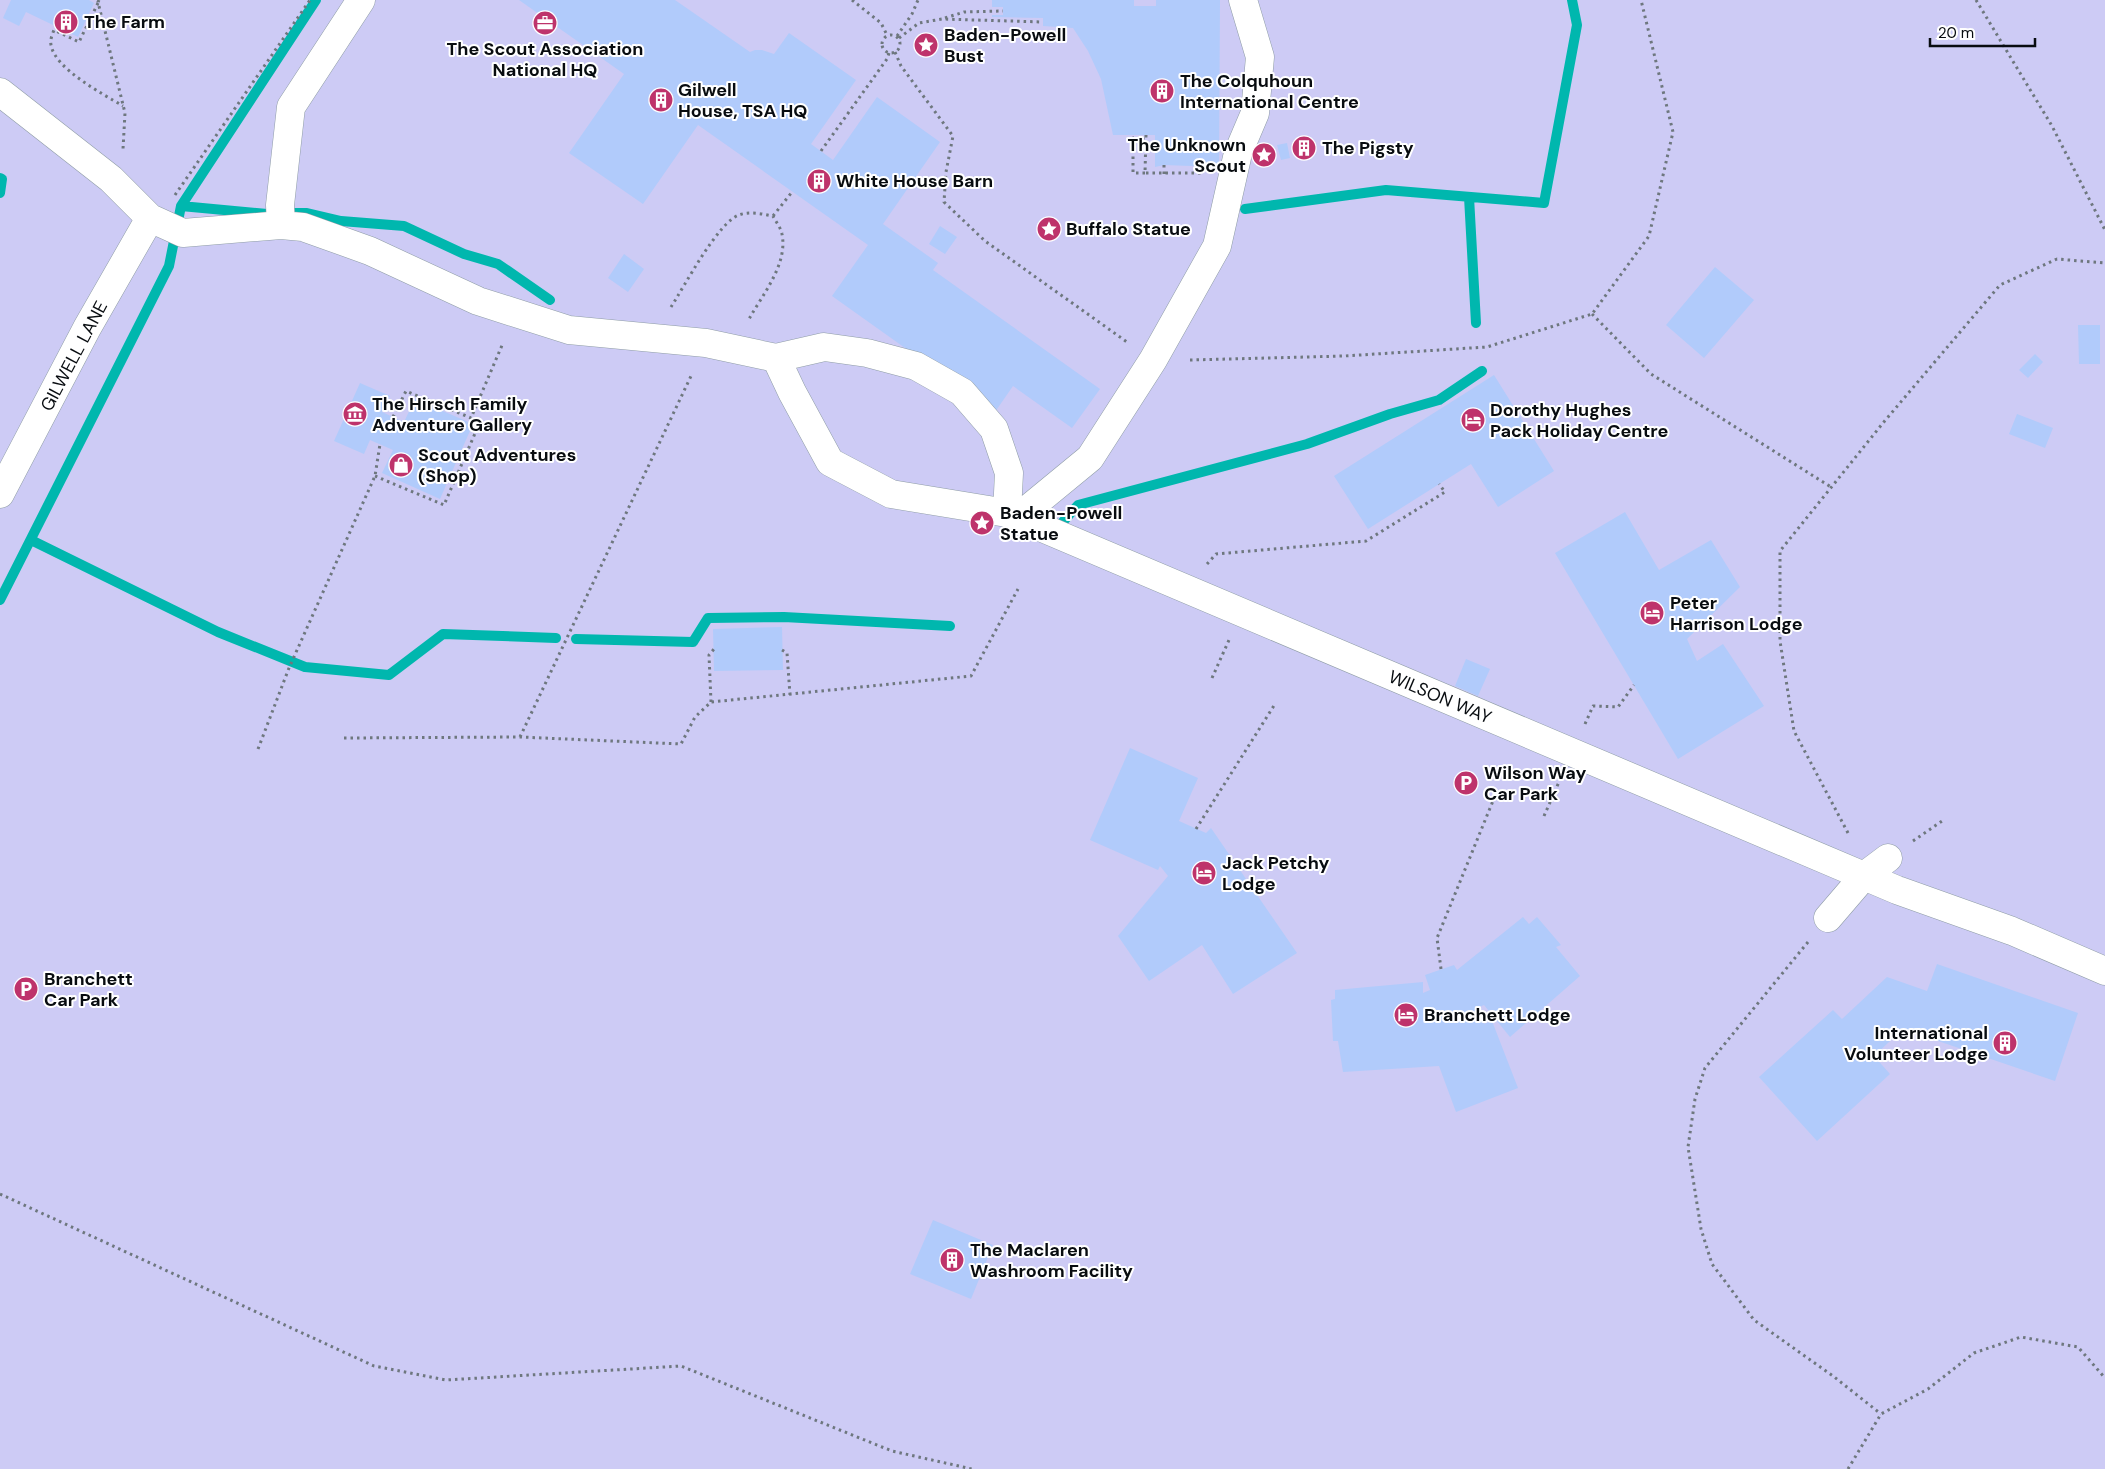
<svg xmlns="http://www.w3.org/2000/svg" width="2105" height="1469" viewBox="0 0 2105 1469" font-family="'DM Sans',sans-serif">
<rect width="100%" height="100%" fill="#e5f4fe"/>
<path fill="#cdcbf5" d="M0,0h2105v1469h-2105z"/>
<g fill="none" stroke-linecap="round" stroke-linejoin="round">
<path stroke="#00b7ae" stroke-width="10" d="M0,178l2,1 -2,14
M1469,197l7,126
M181,206l86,8
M1245,209l141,-19 158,13 33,-178 -5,-25
M291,213h16l34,8 63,5 60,28 34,10 52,36
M1060,525l18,-20 229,-61 83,-30 49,-14 43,-29
M31,540l187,92 87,35 84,8 54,-41 113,4
M0,600l169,-334 12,-60 135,-206
M576,639l117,3 15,-24 76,-1 166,9"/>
</g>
<path fill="#b1cbfb" d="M11,0h78l5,3 -16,34 -52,-25 -7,14 -16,-8z
M519,0h156l75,52 5,-2h7l12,4 15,-21 67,47 -45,64 22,16 44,-63 63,45 -57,82 55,39 -5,7 167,119 -28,39 -59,-42 -18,26 -163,-116 36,-51 -170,-120 -55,79 -74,-51 55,-79z
M992,0h142v6h22v-6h64l-1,167 -55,-2 -9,2v-32h-42l-12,-56 -13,-28 -15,-23 -30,-2v-8l-51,-1v-2h11v-8h-11z
M1300,139l13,9 -6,8 -12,-9z
M1287,143l3,15 -9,2 -4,-15z
M940,226l17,11 -12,17 -16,-10z
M624,254l20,15 -16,23 -20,-14z
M1715,267l39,33 -50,58 -38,-33z
M2078,325h22v39h-21z
M2035,354l8,8 -15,16 -9,-8z
M1494,375l60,96 -56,36 -27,-43 -103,65 -34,-53z
M360,383l30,13 -8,16 22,10 11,-23 58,25 -33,75 -58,-26 11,-23 -23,-10 -6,14 -30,-13z
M2017,414l36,14 -8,20 -36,-14z
M1625,512l34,58 52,-30 29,47 -53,52 10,22 26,-17 41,62 -86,53 -123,-206z
M782,627l1,43 -69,1 -1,-42z
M1466,659l24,10 -12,27 -23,-10z
M1130,748l68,30 -19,43 27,12 5,-5 86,125 -64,41 -31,-49 -53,36 -31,-45 50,-60 -8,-10 -2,4 -68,-30z
M1523,917l6,7 8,-7 24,28 -5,2 24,29 -70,61 -26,-32 -7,3 7,16 8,-3 26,67 -62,24 -17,-46 -96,6 -5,-31h-5l-2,-41 4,-1v-9l88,-8v11l7,-3 -5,-15 29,-10 3,5z
M1937,964l141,49 -23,68 -152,-52 -29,27 16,18 -73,67 -58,-64 74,-67 9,9 45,-42 40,14z
M933,1220l60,25 -22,54 -61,-25z"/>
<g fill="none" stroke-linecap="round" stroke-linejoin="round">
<defs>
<path id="minor" d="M0,92l111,87 39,39 33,15 98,-8 22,2 67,24 108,50 91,29 137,13 70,15 16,34 38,70 61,32 116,19 890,377 115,41 93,40
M281,225l-1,-20 11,-98 70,-107
M776,358l48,-11 43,6 49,13 46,26 32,37 15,44 -2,40
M0,494l87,-166 63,-110
M1017,518l73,-60 63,-98 64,-114 21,-93 17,-40 5,-56 -17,-57
M1828,918l36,-42 24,-18"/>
</defs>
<use href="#minor" stroke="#8f9da6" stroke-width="29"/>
<path stroke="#6e777e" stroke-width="3" stroke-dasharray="2.5 4" stroke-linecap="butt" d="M99,0l-1,2 27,111 -2,36
M852,0l29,23 6,12
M1976,0l76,126 53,104
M98,3l-19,39 -25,-12c-2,5 -4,10 -3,15 4,24 52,49 72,61
M945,18l19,-6 39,-1
M882 44a9 9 0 1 1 18 0a9 9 0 1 1-18 0Z
M897,36l15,-22 6,-14
M899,38l20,-15 23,-4 101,3
M895,52l6,14 52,70 -7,36 -2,30 41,39 142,101
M1146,135l-1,38h56
M821,151l66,-92 2,-6
M1164,165v9
M1145,173h-12v-35h12
M175,195l135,-195
M773,216l19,-24
M671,307c13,-20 47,-85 68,-92 11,-4 23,-1 34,1 3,6 8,12 9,18 6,30 -19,60 -33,85
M1592,314l59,60 180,113
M1190,360l154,-4 143,-9 105,-33 57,-78 24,-104 -32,-132
M393,417l13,-26 65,27 32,-75
M375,476l69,29 36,-83 -9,-4
M1207,564l9,-10 150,-13 79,-49 -6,-8
M782,650l5,3 3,42
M1212,678l17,-38
M711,702l-2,-47 5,-6
M1585,724l8,-18 25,1 16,-22
M520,737l172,-363
M344,738l176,-1 161,7 14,-27 16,-15 260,-26 47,-87
M258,749l31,-81 86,-192 5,-32
M1544,816l15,-34
M1196,829l79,-125
M1848,833l-54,-102 -14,-90v-90l103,-128 117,-138 57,-26 48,4
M1913,841l32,-22
M1808,942l-103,126 -10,31 -7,48 13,82 11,35 42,56 79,56 48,38
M1441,969l-4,-31 58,-142
M0,1194l374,172 72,14 235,-14 211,85 80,18
M1848,1469l33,-55 47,-25 46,-36 47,-16 57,10 27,31"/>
<use href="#minor" stroke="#fff" stroke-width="28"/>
</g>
<defs>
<symbol id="building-disc" viewBox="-11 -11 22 22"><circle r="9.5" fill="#be336b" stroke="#fff"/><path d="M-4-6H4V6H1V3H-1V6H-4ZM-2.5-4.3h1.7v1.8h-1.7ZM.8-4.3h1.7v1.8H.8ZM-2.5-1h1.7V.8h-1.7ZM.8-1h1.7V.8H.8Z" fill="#fff"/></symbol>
<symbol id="office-disc" viewBox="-11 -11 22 22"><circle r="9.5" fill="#be336b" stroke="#fff"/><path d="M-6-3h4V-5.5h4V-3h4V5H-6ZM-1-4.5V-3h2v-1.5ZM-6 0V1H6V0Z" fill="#fff"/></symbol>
<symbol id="sight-disc" viewBox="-11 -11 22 22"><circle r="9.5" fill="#be336b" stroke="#fff"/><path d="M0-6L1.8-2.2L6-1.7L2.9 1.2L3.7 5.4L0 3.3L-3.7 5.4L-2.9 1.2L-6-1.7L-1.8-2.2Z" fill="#fff"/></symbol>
<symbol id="museum-disc" viewBox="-11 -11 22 22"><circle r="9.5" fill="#be336b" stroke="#fff"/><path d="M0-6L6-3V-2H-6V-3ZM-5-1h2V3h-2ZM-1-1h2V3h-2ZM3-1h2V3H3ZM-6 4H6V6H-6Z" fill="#fff"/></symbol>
<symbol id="hotel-disc" viewBox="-11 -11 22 22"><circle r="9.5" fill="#be336b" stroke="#fff"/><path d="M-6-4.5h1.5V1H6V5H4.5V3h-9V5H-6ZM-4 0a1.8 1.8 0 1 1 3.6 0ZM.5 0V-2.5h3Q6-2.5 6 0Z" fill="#fff"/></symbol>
<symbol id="shop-disc" viewBox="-11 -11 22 22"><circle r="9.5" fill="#be336b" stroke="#fff"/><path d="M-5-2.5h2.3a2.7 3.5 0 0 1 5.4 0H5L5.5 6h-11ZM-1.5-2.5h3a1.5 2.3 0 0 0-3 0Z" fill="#fff"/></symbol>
<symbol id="parking-disc" viewBox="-11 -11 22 22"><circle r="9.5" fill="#be336b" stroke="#fff"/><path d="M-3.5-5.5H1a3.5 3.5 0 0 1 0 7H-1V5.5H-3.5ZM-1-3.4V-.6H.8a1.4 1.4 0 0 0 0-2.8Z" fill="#fff"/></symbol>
</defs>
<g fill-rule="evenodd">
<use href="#building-disc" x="52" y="8" width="28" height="28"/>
<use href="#office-disc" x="531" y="9" width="28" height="28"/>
<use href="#sight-disc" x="912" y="31" width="28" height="28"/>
<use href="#building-disc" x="1148" y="77" width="28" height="28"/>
<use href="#building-disc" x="647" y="86" width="28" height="28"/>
<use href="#building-disc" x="1290" y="134" width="28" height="28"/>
<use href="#sight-disc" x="1250" y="141" width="28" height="28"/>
<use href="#building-disc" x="805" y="167" width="28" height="28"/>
<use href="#sight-disc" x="1035" y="215" width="28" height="28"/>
<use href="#museum-disc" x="341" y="400" width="28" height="28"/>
<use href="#hotel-disc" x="1459" y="406" width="28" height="28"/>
<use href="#shop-disc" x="387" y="451" width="28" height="28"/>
<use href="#sight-disc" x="968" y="509" width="28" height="28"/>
<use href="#hotel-disc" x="1638" y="599" width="28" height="28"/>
<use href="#parking-disc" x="1452" y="769" width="28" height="28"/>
<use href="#hotel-disc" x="1190" y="859" width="28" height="28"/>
<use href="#parking-disc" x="12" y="975" width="28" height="28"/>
<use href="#hotel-disc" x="1392" y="1001" width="28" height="28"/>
<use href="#building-disc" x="1991" y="1029" width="28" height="28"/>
<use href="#building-disc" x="938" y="1246" width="28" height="28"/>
</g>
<g text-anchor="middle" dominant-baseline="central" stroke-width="4" stroke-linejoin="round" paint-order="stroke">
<g font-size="18" font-weight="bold" fill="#080c10" stroke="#fff" text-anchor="start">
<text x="84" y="22">The Farm</text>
<text x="944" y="35">Baden-Powell<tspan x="944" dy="21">Bust</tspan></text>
<text x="545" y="49" text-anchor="middle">The Scout Association<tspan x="545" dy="21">National HQ</tspan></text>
<text x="1180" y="81">The Colquhoun<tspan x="1180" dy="21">International Centre</tspan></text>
<text x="678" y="90">Gilwell<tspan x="678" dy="21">House, TSA HQ</tspan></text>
<text x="1246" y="145" text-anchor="end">The Unknown<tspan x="1246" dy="21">Scout</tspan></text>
<text x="1322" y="148">The Pigsty</text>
<text x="836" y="181">White House Barn</text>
<text x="1066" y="229">Buffalo Statue</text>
<text x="372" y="404">The Hirsch Family<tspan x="372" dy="21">Adventure Gallery</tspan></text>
<text x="1490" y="410">Dorothy Hughes<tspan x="1490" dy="21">Pack Holiday Centre</tspan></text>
<text x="418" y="455">Scout Adventures<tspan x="418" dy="21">(Shop)</tspan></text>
<text x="1000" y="513">Baden-Powell<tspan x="1000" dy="21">Statue</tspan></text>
<text x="1670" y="603">Peter<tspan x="1670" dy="21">Harrison Lodge</tspan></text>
<text x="1484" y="773">Wilson Way<tspan x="1484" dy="21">Car Park</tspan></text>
<text x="1222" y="863">Jack Petchy<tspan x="1222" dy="21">Lodge</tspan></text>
<text x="44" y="979">Branchett<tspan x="44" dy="21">Car Park</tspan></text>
<text x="1424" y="1015">Branchett Lodge</text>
<text x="1988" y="1033" text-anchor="end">International<tspan x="1988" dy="21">Volunteer Lodge</tspan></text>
<text x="970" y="1250">The Maclaren<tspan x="970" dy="21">Washroom Facility</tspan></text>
</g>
<g font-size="18" fill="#080c10" stroke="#fff">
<text transform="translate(74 356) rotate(-62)">GILWELL LANE</text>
<text transform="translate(1440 697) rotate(23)">WILSON WAY</text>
</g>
</g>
<path d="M1930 38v8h105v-8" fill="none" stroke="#080c10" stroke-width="2.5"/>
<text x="1938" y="38" font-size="15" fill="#080c10" stroke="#ffffff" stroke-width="4" paint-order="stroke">20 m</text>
</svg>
